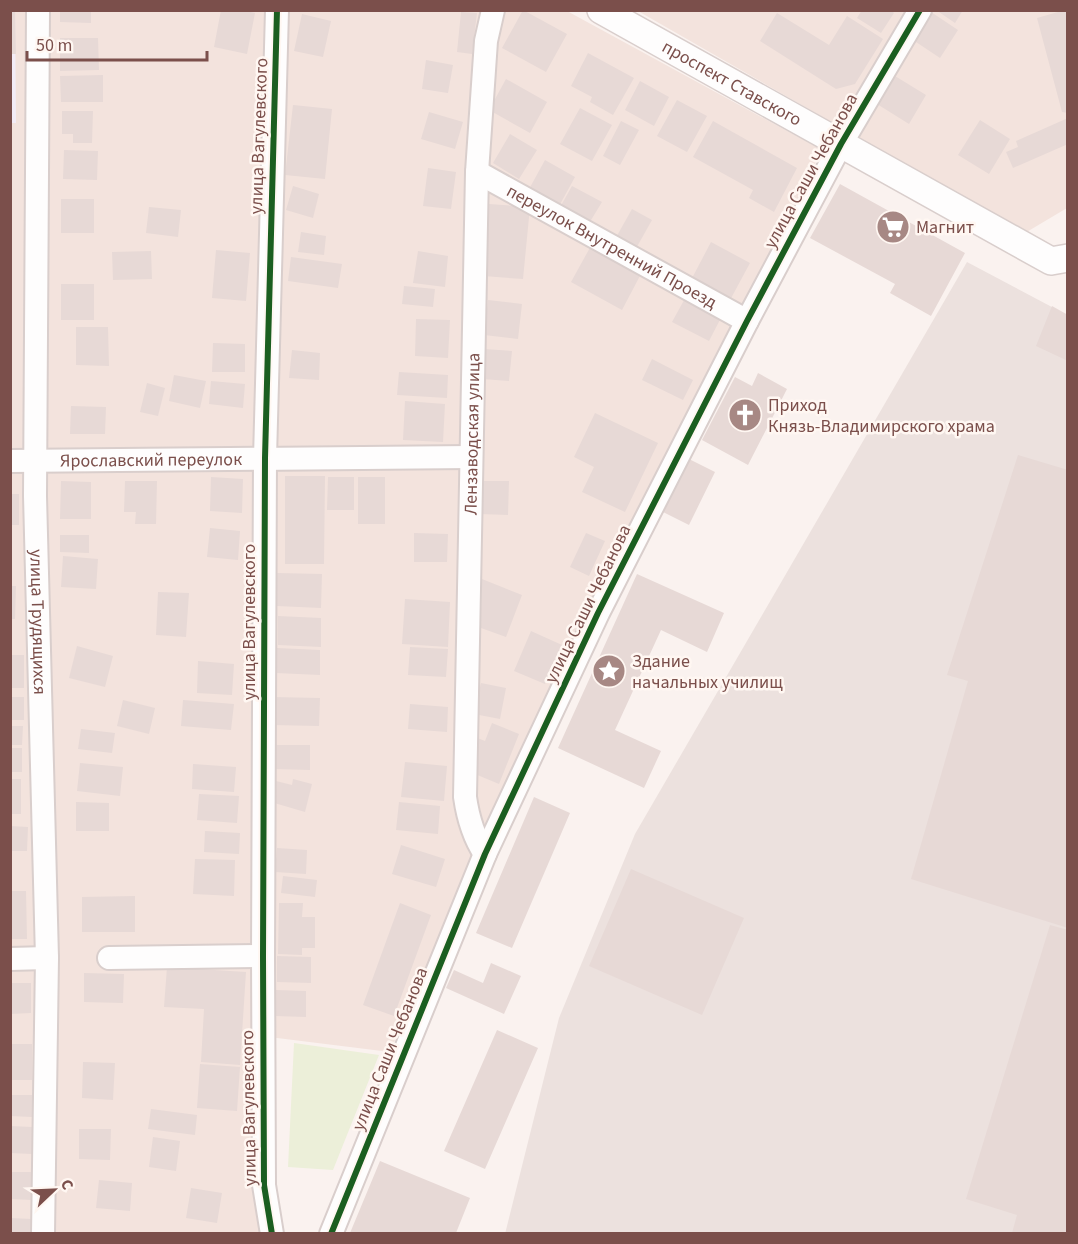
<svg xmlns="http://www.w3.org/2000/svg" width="1078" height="1244" viewBox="0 0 1078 1244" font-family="'Source Sans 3',sans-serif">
<rect width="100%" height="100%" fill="#faf2ef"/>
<path fill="#f3e3dd" d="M10,11h557l255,139 -330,665 -102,237 -129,-16v197h-250z
M638,11h429v197l-42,25z"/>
<path fill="#ece1de" d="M967,262l100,53v918l-562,1 54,-216 76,-184z"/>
<path fill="#f3ecf6" d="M10,11h5l1,112h-5z"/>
<path fill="#ecefd9" d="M294,1043l85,12 -46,115 -45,-3z"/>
<path fill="#e7d9d6" d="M10,10h5l1,44h-6z
M60,10h31v13l-31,-1z
M221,10h21l13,3 -8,41 -33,-7z
M523,10l44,24 -21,38 -44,-24z
M862,10h29l3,3 -13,20 -24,-15z
M936,10h27l-8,13z
M1065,10h3v103l-6,-1 -25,-94z
M461,12l16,1 -5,41 -15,-2z
M931,12l27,18 -18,28 -27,-18z
M777,13l52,32 18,-29 36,23 -28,45 -19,5 -76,-48z
M302,14l29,7 -8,36 -29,-6z
M60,38h38l1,32 -39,1z
M588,53l46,25 -21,37 -23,-13 2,-5 -21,-11z
M426,60l27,5 -5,28 -26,-4z
M103,75v27h-42l-1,-26z
M895,76l31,19 -17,29 -32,-20z
M506,79l41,23 -17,31 -41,-23z
M640,81l29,16 -15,29 -29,-16z
M677,100l30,16 -20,36 -30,-16z
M293,105l39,4 -7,70 -40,-4z
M580,108l32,17 -20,36 -32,-17z
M62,111h31l-1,32h-19v-9h-11z
M429,112l34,10 -8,27 -34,-10z
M1068,118v26l-55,24 -7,-16 12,-5 -2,-6z
M980,120l30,19 -21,35 -31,-19z
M621,121l18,9 -19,35 -17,-9z
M713,121l84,47 -23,44 -25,-14 4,-8 -60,-33z
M510,134l27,16 -18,29 -26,-16z
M64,150l34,1 -1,29 -34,-1z
M545,160l30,17 -17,31 -30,-17z
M428,168l28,4 -5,37 -28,-3z
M840,184l125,69 -34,63 -41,-23 5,-9 -85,-46z
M293,186l26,8 -6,24 -27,-8z
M572,186l30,16 -14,23 -29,-16z
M61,199h33v34h-33z
M489,204l41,3 -7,72 -40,-3z
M149,207l32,3 -3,27 -32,-4z
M632,209l20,11 -18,32 -20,-11z
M301,232l25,4 -2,19 -26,-3z
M711,242l39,21 -21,39 -39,-20z
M592,244l50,28 -20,38 -51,-28z
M216,250l34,3 -4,48 -34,-3z
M151,251l1,28 -39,1 -1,-28z
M418,251l30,5 -3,31 -32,-4z
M291,257l51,7 -4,24 -50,-7z
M61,284h33v36h-33z
M404,286l31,3 -2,18 -31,-3z
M688,293l36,19 -15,29 -37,-19z
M488,300l34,4 -4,35 -34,-4z
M1052,306l16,9v46l-32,-15z
M416,319l34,1 -2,38 -33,-2z
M76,327h32l1,39 -33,-1z
M213,343l32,1v28h-33z
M484,349l28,2 -3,30 -27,-2z
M292,350l28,3 -1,27 -30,-2z
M652,359l41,21 -10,20 -41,-20z
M399,372l49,3 -1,23 -50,-3z
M758,373l29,16 -39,76 -46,-25 33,-63 17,9z
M174,375l32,6 -6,27 -31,-7z
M211,381l34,3 -2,24 -34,-4z
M147,383l18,5 -7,28 -18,-4z
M405,401l40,3 -2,38 -40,-2z
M71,406l35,1 -1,27h-35z
M595,413l63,30 -33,69 -43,-20 12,-25 -20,-10z
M1018,455l50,15v458l-157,-49 57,-198 -21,-6z
M687,458l28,14 -26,53 -28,-14z
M285,476h40l-1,88h-39z
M211,477l32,2 -1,34 -32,-2z
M328,477h26v33h-27z
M358,477h27v47h-27z
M61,481l30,1v37h-31z
M125,481h32l-1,43h-21l1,-12h-12z
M480,481h29l-1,34 -28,-1z
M10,494h9v31h-9z
M210,528l30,3 -2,29 -31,-3z
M414,533l34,1 -1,28h-33z
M586,533l19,8 -16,35 -19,-9z
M60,535h29v18l-29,-1z
M63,556l35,3 -2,30 -35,-2z
M277,573l45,1 -1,34 -44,-2z
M637,574l87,39 -17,39 -46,-22 -46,100 46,21 -17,37 -86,-40z
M482,579l40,16 -16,42 -25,-9z
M10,586h6l-1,33h-5z
M158,592l31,1 -3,44 -30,-2z
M405,599l45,3 -2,45 -46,-3z
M278,616l43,2v29l-43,-2z
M531,631l31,14 -17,39 -31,-13z
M77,646l36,10 -8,31 -36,-9z
M410,647l38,2 -2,28 -38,-2z
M277,648l43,2v25l-44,-2z
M10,655h14v33h-14z
M198,661l36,3 -2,31 -35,-2z
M481,683l25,5 -6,31 -26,-5z
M10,697h14v23h-14z
M272,697l48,1 -1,28 -47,-1z
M123,700l32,8 -6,26 -32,-8z
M183,700l51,4 -3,26 -50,-4z
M410,704l38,3 -1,25 -39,-3z
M492,723l27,11 -20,50 -24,-10v-37l10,4z
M10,726h13l-1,19h-12z
M81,729l34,4 -3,20 -34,-4z
M274,745h36v25l-36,-1z
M10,748h12v24h-12z
M405,762l42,4 -3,35 -43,-4z
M80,763l43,4 -3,29 -43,-5z
M193,764l43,3 -2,25 -42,-3z
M10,779h11v35h-11z
M293,779l19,5 -7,28 -34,-10 5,-21 16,4z
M199,794l40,2 -2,27 -40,-3z
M534,797l36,16 -58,135 -36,-15z
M76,802l33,1v28h-33z
M399,802l41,4 -2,28 -42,-4z
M10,826l18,1 -1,24h-17z
M205,831l35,2 -1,21 -35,-2z
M401,845l44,14 -9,28 -44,-13z
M277,848l30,2 -1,24 -31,-2z
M195,859l40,1 -1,36 -41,-2z
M631,869l113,49 -42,97 -113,-49z
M283,876l34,4 -2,17 -34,-4z
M10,891h16l1,48h-17z
M135,896v36h-53v-35z
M279,903h24l-1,14h13v31h-13v7l-24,-1z
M400,903l31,12 -37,101 -31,-11z
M1050,925l18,5v303h-56l5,-18 -51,-16z
M277,956l34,1v26l-34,-1z
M491,963l30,13 -17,38 -58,-26 8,-18 29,13z
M167,967l79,5 -6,93 -39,-3 3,-53 -40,-2z
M84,973l40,1 -1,29 -39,-1z
M10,983h21v30l-21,1z
M276,990l30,1v26l-31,-1z
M497,1030l41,18 -53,121 -41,-18z
M10,1044h22v36h-22z
M83,1062l32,1 -2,37 -31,-2z
M200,1064l40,3 -3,44 -40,-3z
M10,1095h22v22l-22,-1z
M151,1109l46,6 -2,20 -47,-6z
M10,1126l22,1v27l-22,-1z
M79,1129h32l-1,31 -31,-1z
M153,1137l27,4 -4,30 -27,-4z
M380,1161l90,37 -14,35h-106z
M10,1172h23l-1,28 -22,-1z
M99,1180l33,3 -2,28 -34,-3z
M191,1188l31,5 -5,30 -31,-5z
M10,1218l22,1 -1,14h-21z"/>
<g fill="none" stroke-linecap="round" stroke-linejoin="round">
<defs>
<g id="minor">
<path id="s1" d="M38,10l-3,486 12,462 -4,276"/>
<path id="s2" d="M477,172l270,149"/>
<path id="s3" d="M10,461l461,-4"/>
<path id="s4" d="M485,854c-12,-18 -17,-36 -20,-57l12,-625 9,-131 7,-31"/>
<path d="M109,958l154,-2"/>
<path d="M10,959l37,-1"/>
<path d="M272,1234l-8,-49 -1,-229 2,-498 12,-448"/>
<path d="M331,1234l154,-380 113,-241 149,-292 94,-177 79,-134"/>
</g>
<g id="tertiary">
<path id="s5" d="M601,10l450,251 17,-3"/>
</g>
</defs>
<use href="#minor" stroke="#d9cecc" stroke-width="26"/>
<use href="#tertiary" stroke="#d9cecc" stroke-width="30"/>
<use href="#minor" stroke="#fefdfd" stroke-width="22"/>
<use href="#tertiary" stroke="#fefdfd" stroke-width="27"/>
<defs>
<path id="cycleway" d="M272,1234l-8,-49 -1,-229 2,-498 12,-448
M331,1234l154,-380 113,-241 149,-292 94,-177 79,-134"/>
</defs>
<use href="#cycleway" stroke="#fff7f2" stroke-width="10"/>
<use href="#cycleway" stroke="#1b5e20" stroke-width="6"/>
</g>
<defs>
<symbol id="supermarket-disc" viewBox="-11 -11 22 22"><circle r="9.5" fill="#a78884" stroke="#fff7f2"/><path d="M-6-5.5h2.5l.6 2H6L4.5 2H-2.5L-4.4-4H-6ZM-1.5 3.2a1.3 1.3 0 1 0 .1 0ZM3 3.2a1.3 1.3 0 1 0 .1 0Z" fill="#fff"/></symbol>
<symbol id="church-disc" viewBox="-11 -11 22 22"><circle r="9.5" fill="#a78884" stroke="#fff7f2"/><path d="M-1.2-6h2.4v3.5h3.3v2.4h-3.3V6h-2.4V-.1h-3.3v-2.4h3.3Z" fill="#fff"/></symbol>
<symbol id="sight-disc" viewBox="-11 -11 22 22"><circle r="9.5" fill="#a78884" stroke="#fff7f2"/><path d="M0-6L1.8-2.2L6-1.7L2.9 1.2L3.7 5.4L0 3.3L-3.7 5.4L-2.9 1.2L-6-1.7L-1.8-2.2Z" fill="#fff"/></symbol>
</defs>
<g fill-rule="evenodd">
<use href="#supermarket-disc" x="874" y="208" width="38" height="38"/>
<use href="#church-disc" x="726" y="396" width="38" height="38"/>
<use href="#sight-disc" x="590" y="652" width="38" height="38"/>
</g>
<g text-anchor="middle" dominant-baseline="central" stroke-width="5" stroke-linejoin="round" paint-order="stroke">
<g font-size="18" fill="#7b4f4b" stroke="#fff7f2">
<text stroke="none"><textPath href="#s5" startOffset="150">проспект Ставского</textPath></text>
<text transform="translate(259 136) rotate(-88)">улица Вагулевского</text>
<text transform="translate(811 171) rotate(-61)">улица Саши Чебанова</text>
<text stroke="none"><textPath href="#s2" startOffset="154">переулок Внутренний Проезд</textPath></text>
<text stroke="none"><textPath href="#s4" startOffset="424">Лензаводская улица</textPath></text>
<text stroke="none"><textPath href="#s3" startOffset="141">Ярославский переулок</textPath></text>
<text transform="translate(588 604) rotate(-64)">улица Саши Чебанова</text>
<text stroke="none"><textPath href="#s1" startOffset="612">улица Трудящихся</textPath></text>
<text transform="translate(249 622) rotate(-90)">улица Вагулевского</text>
<text transform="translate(390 1049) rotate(-68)">улица Саши Чебанова</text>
<text transform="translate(249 1108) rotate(-91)">улица Вагулевского</text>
</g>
<g font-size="18" fill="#7b4f4b" stroke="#fff7f2" text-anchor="start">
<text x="916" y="227">Магнит</text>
<text x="768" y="405">Приход<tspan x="768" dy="21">Князь-Владимирского храма</tspan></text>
<text x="632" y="661">Здание<tspan x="632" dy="21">начальных училищ</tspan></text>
</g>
</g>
<rect width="1078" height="1244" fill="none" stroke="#7b4f4b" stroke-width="24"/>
<g transform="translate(54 1190) rotate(67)" stroke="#fff7f2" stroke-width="4.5" paint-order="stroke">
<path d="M0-4.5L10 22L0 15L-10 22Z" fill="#7b4f4b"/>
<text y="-9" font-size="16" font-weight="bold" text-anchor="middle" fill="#7b4f4b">С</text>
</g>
<path d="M27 51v9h180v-9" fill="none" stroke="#7b4f4b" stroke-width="3"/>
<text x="36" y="51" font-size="18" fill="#7b4f4b" stroke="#fff7f2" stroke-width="4.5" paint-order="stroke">50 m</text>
</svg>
